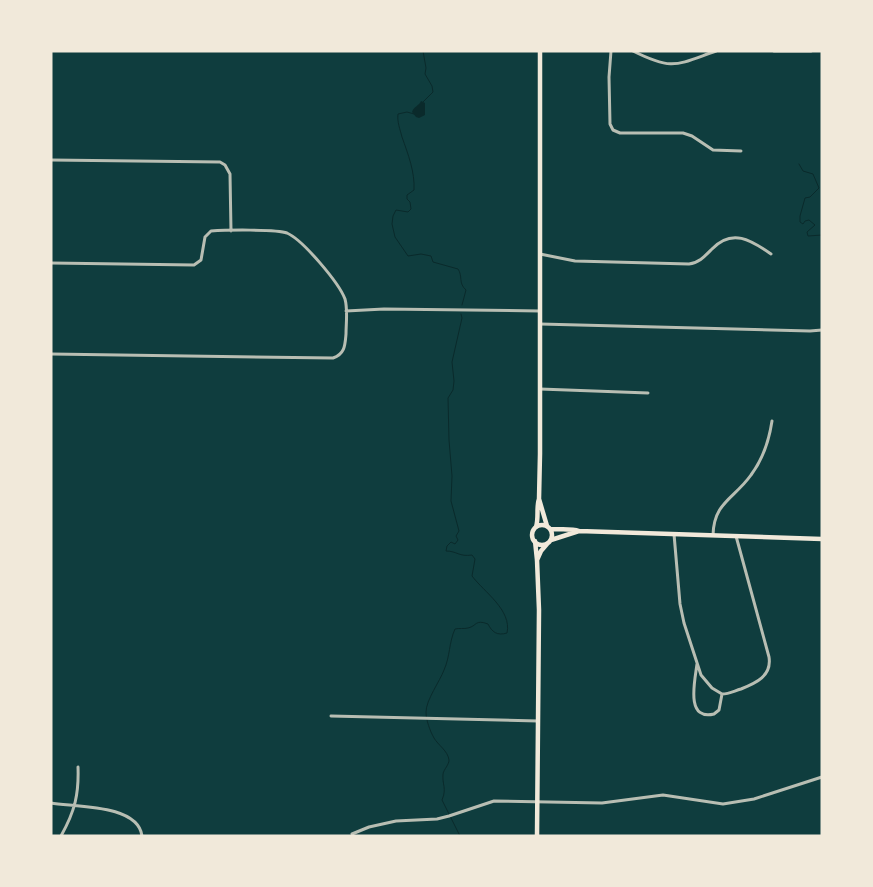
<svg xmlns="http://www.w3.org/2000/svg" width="873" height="887" viewBox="0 0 873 887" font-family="'Work Sans',sans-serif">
<rect width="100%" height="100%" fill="#0f3d3e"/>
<path fill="#0a2a2b" d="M421,101l4,2v12l-6,3 -3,-1 -4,-5c2,-6 7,-6 9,-11z"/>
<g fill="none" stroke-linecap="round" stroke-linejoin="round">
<path stroke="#0a2a2b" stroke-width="1" d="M423,51l3,17 -1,6 7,12 1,6 -10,10
M414,114l-7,-2 -9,2c-1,8 2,15 4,23 6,17 13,35 12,53l-7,5v4l3,3 1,7 -3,3 -12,-2 -3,6 -1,8 3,13 13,19 13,-2 10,2 2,6 25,7c5,7 0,14 8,21l-4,15
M799,164l4,7 10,3 6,14 -9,9 -5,1 -5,18v6l3,2 2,-3 4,-1 6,5 -8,7 1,4 14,-1
M460,836l-18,-36c5,-12 0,-15 1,-26 1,-5 6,-9 6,-14 -1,-9 -11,-15 -15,-22 -4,-7 -8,-18 -8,-26 0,-12 14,-31 18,-42 6,-13 5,-28 11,-41 4,-1 9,0 13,-1 9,-2 7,-9 20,-4 4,8 9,12 19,9 5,-23 -23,-41 -35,-57l3,-17 -3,-4c-13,2 -15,-4 -26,-4l1,-5 4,-4 4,2 3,-4 -2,-4 3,-5 -8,-30 1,-25 -3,-36 -1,-42 5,-8 1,-9 -2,-19 10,-44 -1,-4"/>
<path stroke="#b8beb3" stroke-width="3" d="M611,51l-2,26 1,47 3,6 7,3h63l9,3 21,14 28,1
M633,51c40,20 43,14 83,0
M774,51h37
M51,160l169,2 5,3 5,9 1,57
M540,254l35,7 114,3c10,-1 16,-8 23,-15 20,-21 39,-9 59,5
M51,263l143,2 7,-5 4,-23 6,-6c13,-1 66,-2 76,2 16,7 52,50 58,66 3,11 1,24 1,35 -1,11 -1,20 -13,24l-282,-4
M346,311l38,-2 156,2
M540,324l270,7 12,-1
M540,389l108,4
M674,534l6,70 4,19 17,52 11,13 10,6
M713,535c1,-33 21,-36 38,-60 12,-16 18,-34 21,-54
M697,664c-2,16 -12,57 17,50l5,-4 3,-16
M722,694c7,0 12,-3 19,-5 15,-6 31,-13 28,-32l-33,-121
M331,716l207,5
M51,803c23,4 87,1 91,33
M352,834l17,-7 27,-6 41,-2 12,-3 45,-15 108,2 61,-8 60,9 31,-5 68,-22
M61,836c14,-25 18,-42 17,-69"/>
<path stroke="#f1e9da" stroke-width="4.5" d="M539,499l8,27
M532 535a10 10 0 1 1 20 0a10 10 0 1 1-20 0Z
M536,527c3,-10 0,-19 3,-28l1,-45v-403
M550,529c9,1 21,-1 29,2l243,8
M551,540l28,-9
M535,541l2,19 2,50 -2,226
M537,560l4,-9 6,-7"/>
</g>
<rect width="873" height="887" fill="none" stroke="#f1e9da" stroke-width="105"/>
</svg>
